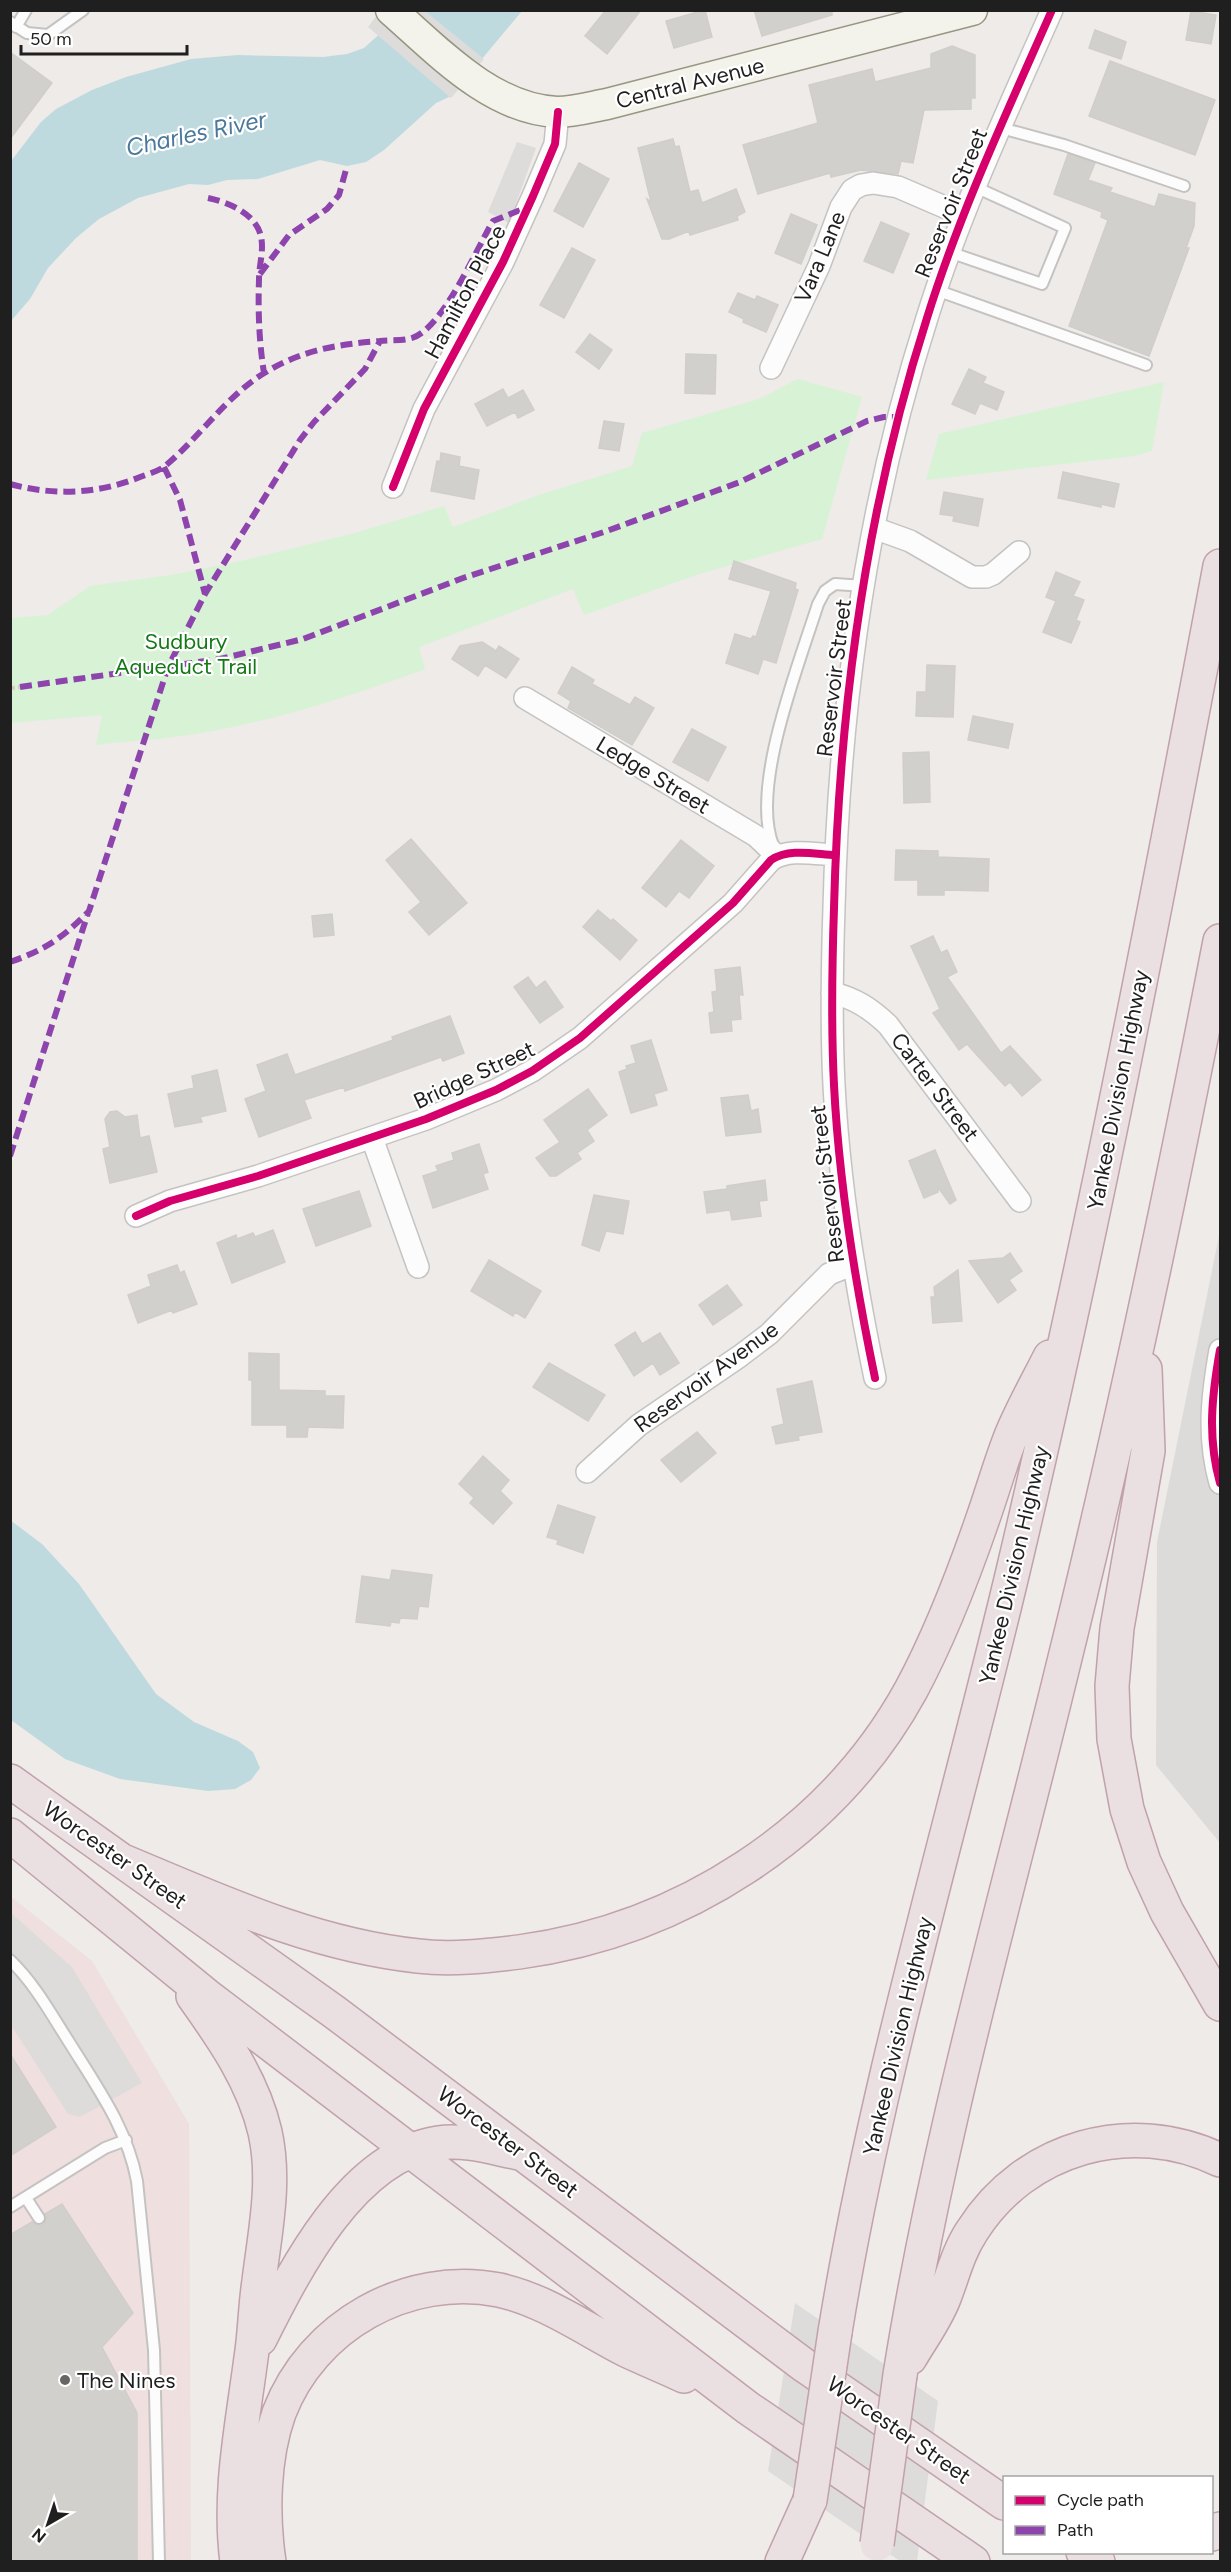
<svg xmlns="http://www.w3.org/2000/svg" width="1231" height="2572" viewBox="0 0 1231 2572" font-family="Figtree,sans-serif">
<rect width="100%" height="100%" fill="#eeebe8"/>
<path fill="#dddbda" d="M1220,1231v612l-64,-78 1,-223z"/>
<path fill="#efe0df" d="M10,1896l82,65 97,163 2,437h-180z"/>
<path fill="#d8f2d6" d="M798,379l64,18 -40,142 -123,35 -115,41 -11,-26 -154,58 6,22c-74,27 -147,51 -224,64 -35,6 -70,8 -105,12l6,-30 -91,8v-105l37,-3 42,-29 81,-11 70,-14 114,-28 89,-27 9,21 86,-32 93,-29 10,-33 117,-34z
M1164,382l-12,69 -18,5 -208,24 13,-46z"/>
<path fill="#dedcdb" d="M517,142l19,6 -27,75 -21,-11z
M10,1912l62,55 70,116 -62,34 -12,-3 -57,-89z"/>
<path fill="#bedadf" d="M405,11h117l-71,85 -15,7 -52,47 -18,12 -19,4 -27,-6 -62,19 -31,1 -19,5 -19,-1 -51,14 -39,21 -23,19 -28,30 -18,31 -19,22v-160l30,-39 15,-13 36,-19 34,-13 65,-18 47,-4 85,2 24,-3 17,-6z
M10,1520l32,24 37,40 77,110 38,28 44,19 15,11 7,16 -9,12 -16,9 -27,2 -88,-12 -55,-20 -54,-39z"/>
<path fill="#dddcdb" d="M380,11h45l59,48 -33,39 -83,-71z
M795,2303l143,98 -21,160h-17l-132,-90z"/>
<path fill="#d2d0cd" stroke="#d1cdca" stroke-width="1.5" d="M606,10h35l-34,44 -22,-18z
M705,10l7,27 -38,11 -8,-27z
M754,10h78v5l-70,21z
M1191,11l25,4 -5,29 -25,-4z
M1095,30l31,12 -5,17 -32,-11z
M952,46l23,9v43h-4v11l-47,1 -11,53 -12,-2 -3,13 -37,-4 -30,7 -1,-4 -72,21 -15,-49 75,-22 -9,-38 63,-16 3,13 56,-14v-14z
M10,52l42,31 -42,56z
M1110,61l105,39 -20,55 -106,-39z
M673,139l2,8 4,-1 11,46 8,-2 4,13 34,-14 9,23 -8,4 1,4 -48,15 -1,-4 -20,8h-7l-15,-40 4,3 -13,-54z
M1068,154l27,9 -7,17 24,8 -2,4 45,15 4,-13 36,9 -1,23 -8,22h3l-40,108 -80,-30 39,-106 -7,-3 1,-5 -48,-18z
M579,163l30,16 -26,48 -29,-16z
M791,214l26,11 -16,39 -26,-11z
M881,222l28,12 -16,39 -29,-12z
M572,248l23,12 -31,58 -24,-13z
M738,293l17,7 2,-4 21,9 -12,27 -23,-10 1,-3 -15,-7z
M590,334l22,16 -13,19 -23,-17z
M686,354l30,1 -1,39 -30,-1z
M969,369l17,8 -3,6 21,9 -7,18 -17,-7 -5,11 -23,-10z
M503,389l5,9 15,-8 11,20 -16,8 -3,-6 -28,14 -12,-22z
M604,421l20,3 -5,27 -20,-3z
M441,453l19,4 -1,9 20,4 -5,29 -43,-8 6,-30 3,1z
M1063,472l56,12 -5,23 -13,-3v3l-43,-9z
M944,492l39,7 -5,27 -25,-5 1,-5 -14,-2z
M734,561l62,22 -1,6 3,1 -22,73 -13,-4 -5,15 -32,-11 9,-29 16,5 2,-3 3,1 15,-46 -42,-12z
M1056,572l24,10 -7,14 11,4 -8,20 4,2 -9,21 -28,-11 13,-31 -10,-4z
M482,642l14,9 3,-5 20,13 -13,19 -21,-13 -7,11 -26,-17 8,-13z
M927,665l28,1 -2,51 -37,-1 1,-24h9z
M572,667l22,13 -2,4 38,21 5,-8 19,11 -22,37 -64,-37 3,-7 -13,-8z
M973,716l40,8 -5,24 -40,-8z
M692,729l34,18 -18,34 -35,-19z
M929,752l1,50 -26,1 -1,-50z
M411,839l56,64 -38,32 -20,-23 12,-10 -35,-42z
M681,840l33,26 -25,32 -10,-7 -13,16 -24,-19z
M896,850l42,1v6l51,2 -1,32 -44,-1v5h-26v-15h-23z
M598,910l13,11 2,-2 24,21 -17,20 -37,-33z
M332,914l2,21 -20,2 -2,-21z
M933,936l8,17 6,-3 10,22 -10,5 54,76 9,-7 31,34 -19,16 -12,-14 -5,4 -38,-42 -8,6 -26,-37 7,-4 -29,-63z
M740,967l3,28h-4l2,24 -10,1 1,11 -21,2 -2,-20 5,-1 -2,-20 5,-1 -2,-21z
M528,977l8,11 9,-7 18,26 -23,16 -26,-36z
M450,1016l14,37 -21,8 -2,-4 -96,34 -1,-4 -40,13 7,18 -52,19 -14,-38 21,-8 -9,-26 30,-11 8,21 98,-35 -1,-3z
M651,1040l16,50 -13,4 3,11 -26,8 -12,-41 8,-3 -1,-3 10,-3 -5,-17z
M217,1070l9,41 -26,6 2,5 -27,5 -7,-33 26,-6 -2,-12z
M588,1089l19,26 -20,15 7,11 -17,12 4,6 -25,17h-6l-14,-18 24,-16 -16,-22z
M748,1095l3,16 7,-2 3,23 -35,4 -5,-38z
M117,1111l8,6 12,-2 3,23 9,-2 8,36 -47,11 -7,-34 7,-2 -5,-28 5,-7z
M479,1144l9,28 -5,2 5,15 -55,19 -10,-32 15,-5 -2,-5 18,-6 -2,-7z
M935,1150l21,50 -6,4 -12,-17v5l-14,6 -15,-37z
M765,1180l2,20 -8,1 2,15 -29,4 -2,-10 -23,3 -3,-21 23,-3v-3z
M359,1191l12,35 -55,20 -13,-37z
M594,1195l35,6 -6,33 -17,-3 -7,20 -17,-6z
M273,1230l12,32 -53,21 -15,-40 19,-8 1,4 16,-6 2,4z
M1010,1253l12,18 -13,9 7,10 -18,13 -29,-42 34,-3z
M489,1260l52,31 -16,27 -10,-6 -2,4 -42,-25z
M177,1265l3,8 4,-2 13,33 -24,9 -1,-3 -34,13 -10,-28 23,-9 -3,-11z
M958,1270l4,51 -29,2 -2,-26h4l-1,-10z
M727,1285l15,20 -29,20 -14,-20z
M635,1332l7,12 18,-11 19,30 -19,12 -7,-12 -19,13 -19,-31z
M249,1353l30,1v36l46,1v5h19l-1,32 -35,-1 -1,10h-20v-12h-35v-45h-3z
M549,1363l56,32 -17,26 -55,-34z
M812,1381l10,51 -24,4 1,4 -23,4 -4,-17 12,-3 -7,-35z
M697,1432l19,21 -35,29 -20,-22z
M483,1456l26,24 -9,11 12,12 -19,21 -23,-21 4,-5 -15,-14z
M558,1505l37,12 -12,36 -26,-9 1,-4 -11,-3z
M392,1570l40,5 -4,32 -9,-1 -2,13 -17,-1 -1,5 -8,-1 -1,4 -34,-4 6,-46 28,4z
M10,2054l46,73 -46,29z
M62,2204l71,109 -31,34 35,66v149h-127v-327l22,-13 4,3h7l3,-4 -1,-7z"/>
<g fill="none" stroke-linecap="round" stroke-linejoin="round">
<defs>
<path id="lane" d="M10,22l17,11 21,2 35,-25
M16,27l10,-17
M1001,128l63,17 120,41
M949,252l93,32 23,-56 -90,-41
M936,290l210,75
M773,845c-23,-58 26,-181 45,-241l7,-13 10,-7 29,2
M10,1960c25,24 41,54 59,82 28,45 58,86 68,139l17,169 5,212
M26,2198l13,20
M10,2207l95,-59 21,-8"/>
<path id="street" d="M771,368l48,-102 22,-59 11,-17 9,-5 12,-2 25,4 65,28
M393,487l31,-78 79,-147 30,-66 22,-52 3,-32
M874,528l36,13 62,36h14l7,-3 26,-22
M525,698l231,138 21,20
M832,993c23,5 39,16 56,32l132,176
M372,1138l46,129
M136,1216l34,-15 88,-25 168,-57 70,-29 36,-19 48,-33 153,-135 38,-43c18,-12 43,-6 64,-5
M1220,1350c-8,45 -13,87 0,133
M875,1378c-20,-96 -36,-195 -41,-293 -3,-59 -2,-118 0,-177 5,-199 32,-400 93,-590 33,-106 80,-206 125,-308
M587,1472l52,-47 101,-69 29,-22 60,-60 25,-10"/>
<path id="secondary" d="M391,10c47,41 100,99 166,102 17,0 34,-5 50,-8l365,-94"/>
<path id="highway" d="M1145,1369l3,82 -31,177 -5,58 2,53 13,70 17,53 23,50 53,92
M10,1781l323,230 472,355 199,137
M10,1835l196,160 542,413 225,154
M123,1861c96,40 190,84 295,95 33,4 68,0 101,-4 162,-22 313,-118 392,-262 29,-54 51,-111 71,-169 10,-28 18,-57 29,-85 11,-27 26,-53 39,-79
M193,1996c30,42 60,85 72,136 11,49 0,100 -6,149 -4,26 -4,52 -8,77 -9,69 -23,134 -14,204
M835,2332c42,-258 118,-508 178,-761 79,-333 144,-669 207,-1005
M260,2339c35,-70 92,-183 178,-196 27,-4 55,5 81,10
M910,2358c11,-19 26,-39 34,-60 9,-23 14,-46 28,-67 53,-84 159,-114 248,-71
M900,2375c38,-239 105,-471 162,-705 60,-242 111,-485 158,-729
M1212,2534l8,-5
M1083,2552l15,10
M269,2562c-7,-47 -6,-104 10,-149 33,-87 128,-141 220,-123 46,10 86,39 127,60 19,9 39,17 58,26
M782,2562l28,-62"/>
</defs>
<use href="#lane" stroke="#c5c3c2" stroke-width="14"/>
<use href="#street" stroke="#c5c3c2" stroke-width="24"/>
<use href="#secondary" stroke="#979681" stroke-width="33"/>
<use href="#highway" stroke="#c1a1ac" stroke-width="36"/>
<path stroke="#d6c9c7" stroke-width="4" stroke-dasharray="3 3" stroke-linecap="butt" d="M12,688l8,-1"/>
<use href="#lane" stroke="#fcfcfc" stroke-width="10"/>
<use href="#street" stroke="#fcfcfc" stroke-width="21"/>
<use href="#secondary" stroke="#f3f3eb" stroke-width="30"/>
<use href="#highway" stroke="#eadfe1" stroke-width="33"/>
<defs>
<path id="highway-bridge" d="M810,2500l25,-168
M877,2544l23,-169"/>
</defs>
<use href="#highway-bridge" stroke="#c1a1ac" stroke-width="36" stroke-linecap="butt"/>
<use href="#highway-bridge" stroke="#eadfe1" stroke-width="33"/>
<path stroke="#8e44ad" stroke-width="6" stroke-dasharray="12 6" stroke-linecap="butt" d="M208,198c19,4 45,14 52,35 5,15 -1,31 -1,46 -1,33 0,62 5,94
M260,274l29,-39 38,-26 12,-14 8,-29
M164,467l16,33 25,94
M10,484c44,12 88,10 130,-7 8,-3 19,-6 25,-11 35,-29 62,-71 101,-94 36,-22 73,-28 114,-31
M20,687l200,-28 83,-20 160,-61 141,-46 136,-50 127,-61 17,-4h14
M10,688h2
M10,962c35,-12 54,-25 79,-51l79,-244 37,-73 95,-154 14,-18 51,-53 15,-28c10,-1 22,0 32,-3 31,-10 64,-88 81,-117l35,-14
M10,1156l78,-243"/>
<defs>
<path id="cycleway" d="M393,487l31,-78 79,-147 30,-66 22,-52 3,-32
M136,1216l34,-15 88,-25 168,-57 70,-29 36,-19 48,-33 153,-135 38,-43c18,-12 43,-6 64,-5
M1220,1350c-8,45 -13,87 0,133
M875,1378c-20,-96 -36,-195 -41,-293 -3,-59 -2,-118 0,-177 5,-199 32,-400 93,-590 33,-106 80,-206 125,-308"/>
</defs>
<use href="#cycleway" stroke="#fff" stroke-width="11"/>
<use href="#cycleway" stroke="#d6006c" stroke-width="8"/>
</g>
<circle fill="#676665" stroke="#fff" stroke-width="2" cx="65" cy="2380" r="6"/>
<g text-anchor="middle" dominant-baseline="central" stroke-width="4.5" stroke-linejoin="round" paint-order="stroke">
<g font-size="22" fill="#1f1f1f" stroke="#fff">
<text transform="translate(690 83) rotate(-14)">Central Avenue</text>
<text transform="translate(951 203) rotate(-68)">Reservoir Street</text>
<text transform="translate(820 257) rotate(-67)">Vara Lane</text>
<text transform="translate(465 292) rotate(-62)">Hamilton Place</text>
<text transform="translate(834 678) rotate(-83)">Reservoir Street</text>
<text transform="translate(653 775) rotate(31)">Ledge Street</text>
<text transform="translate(474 1075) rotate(-25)">Bridge Street</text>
<text transform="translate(935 1087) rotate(53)">Carter Street</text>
<text transform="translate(1118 1090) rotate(-79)">Yankee Division Highway</text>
<text transform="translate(827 1184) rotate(-97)">Reservoir Street</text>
<text transform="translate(706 1377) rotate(-36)">Reservoir Avenue</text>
<text transform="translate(1014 1565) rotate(-77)">Yankee Division Highway</text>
<text transform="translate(115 1855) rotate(35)">Worcester Street</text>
<text transform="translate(898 2036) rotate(-77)">Yankee Division Highway</text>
<text transform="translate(508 2142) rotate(37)">Worcester Street</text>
<text transform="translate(899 2430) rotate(35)">Worcester Street</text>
</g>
<g font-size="22" fill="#127914" stroke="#fff">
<text x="186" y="641">Sudbury<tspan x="186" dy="25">Aqueduct Trail</tspan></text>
</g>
<g font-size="22" fill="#1f1f1f" stroke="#fff" text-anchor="start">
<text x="77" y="2380">The Nines</text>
</g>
<g font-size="24" font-style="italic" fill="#4a789c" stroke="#fff">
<text transform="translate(196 133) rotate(-12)">Charles River</text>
</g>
</g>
<rect width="1231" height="2572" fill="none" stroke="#1f1f1f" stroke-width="24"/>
<rect x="1003" y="2476" width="210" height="78" fill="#ffffff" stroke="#a5a5a5" stroke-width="1.5"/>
<rect x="1015" y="2496" width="30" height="9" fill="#d6006c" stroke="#a5a5a5" stroke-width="1.5"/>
<text x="1057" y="2506" font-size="18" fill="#1f1f1f">Cycle path</text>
<rect x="1015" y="2526" width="30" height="9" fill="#8e44ad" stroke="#a5a5a5" stroke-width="1.5"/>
<text x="1057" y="2536" font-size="18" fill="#1f1f1f">Path</text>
<g transform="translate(48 2524) rotate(219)" stroke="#ffffff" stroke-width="4.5" paint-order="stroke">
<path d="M0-4.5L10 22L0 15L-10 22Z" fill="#1f1f1f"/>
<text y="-9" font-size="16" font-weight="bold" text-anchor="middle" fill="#1f1f1f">N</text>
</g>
<path d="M21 45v9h166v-9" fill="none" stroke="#1f1f1f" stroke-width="3"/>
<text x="30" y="45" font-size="18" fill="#1f1f1f" stroke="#ffffff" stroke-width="4.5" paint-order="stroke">50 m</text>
</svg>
